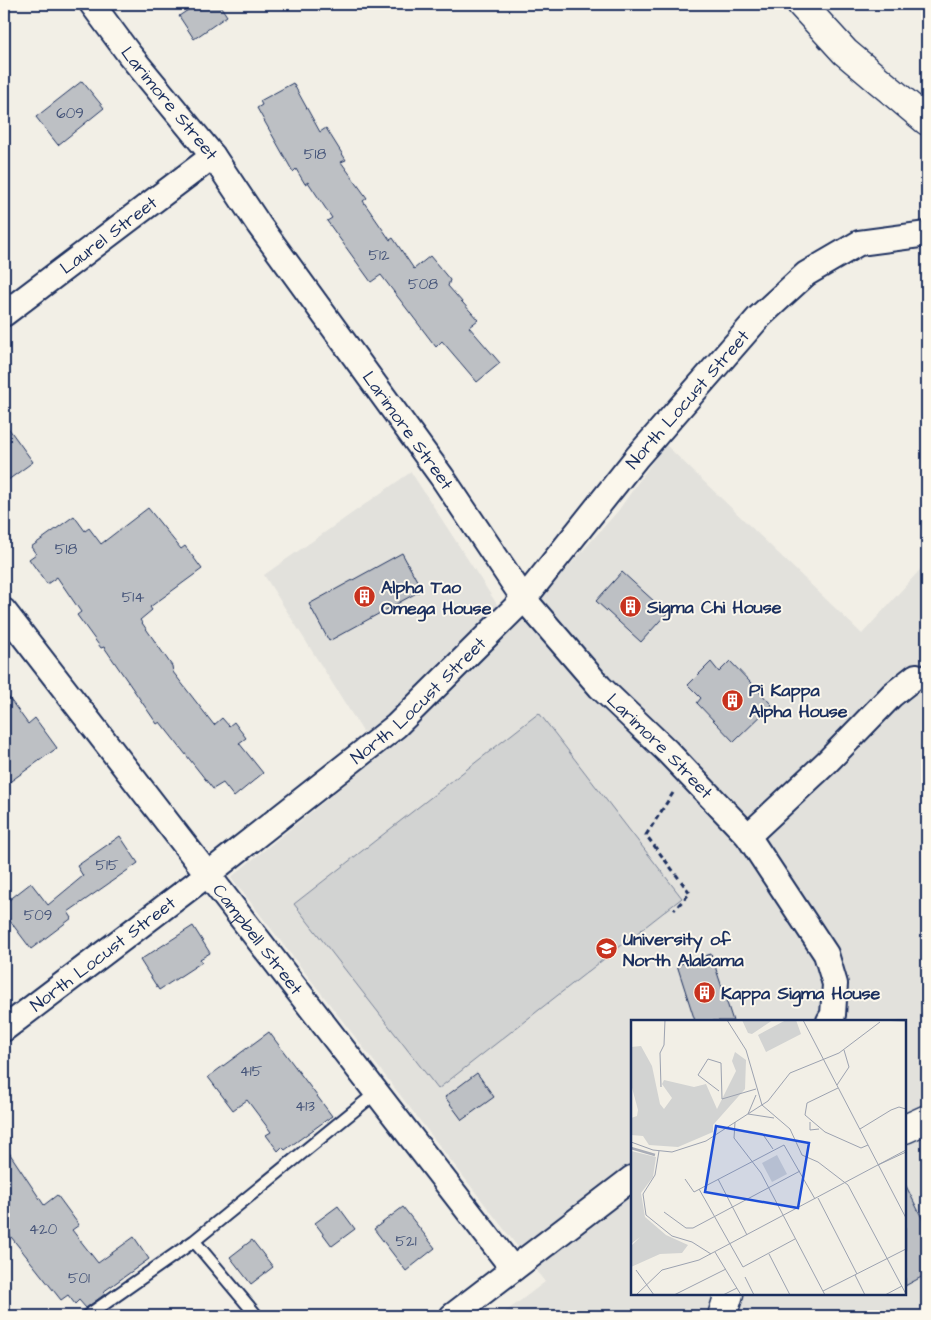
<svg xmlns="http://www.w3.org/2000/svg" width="931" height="1320" viewBox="0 0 931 1320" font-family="'Architects Daughter',sans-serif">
<rect width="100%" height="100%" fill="#f2efe6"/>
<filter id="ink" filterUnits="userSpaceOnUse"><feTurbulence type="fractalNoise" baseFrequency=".02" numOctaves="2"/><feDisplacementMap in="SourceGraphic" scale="10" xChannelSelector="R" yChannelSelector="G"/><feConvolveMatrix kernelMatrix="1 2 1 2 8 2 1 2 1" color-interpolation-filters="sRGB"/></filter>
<g filter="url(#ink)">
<path fill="#e2e1dc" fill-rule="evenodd" d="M665,444l197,190 65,-72v754h-427l45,-34 -314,-405 148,-120 -115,-182 147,-103 102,157 105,-118zM632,1021h273v273h-273z"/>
<path fill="#d2d3d2" stroke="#768198" d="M539,713l143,185 -244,191 -144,-185z"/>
<path fill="#bdc0c4" stroke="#1b2f5e" d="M197,4h22l8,12 -33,23 -15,-23z
M82,81l22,27 -46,37 -22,-28z
M293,83l27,49 6,-4 20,32 -5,2 26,36 -4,3 27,39 3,-2 21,31 16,-13 20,24 -2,6 30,34 -9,7 31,36 -23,19 -35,-41 -6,6 -55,-72 -10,7 -44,-61 5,-3 -24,-36 -3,2 -9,-15 -3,3 -36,-64 5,-3 -2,-4z
M4,422l29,40 -29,21z
M148,508l33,41 4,-3 17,23 -52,38 2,3 -12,10 32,46 1,6 41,53 8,-7 7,8 5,-4 12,16 -7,5 24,30 -29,24 -11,-14 -10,6 -53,-67 -3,2 -53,-77 -3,1 -24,-33 4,-3 -24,-35 -10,7 -18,-25 7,-5 -5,-7 43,-31 11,15 4,-3 12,16z
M402,553l20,37 -93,51 -20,-37z
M622,572l45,41 -26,29 -45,-41z
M730,661l42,44 -38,37 -37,-39 4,-5 -13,-13 23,-23 8,10z
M4,691l24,33 7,-6 22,30 -53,38z
M120,836l18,27 -70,49 4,6 -41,31 -27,-36v-9l27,-21 17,22 35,-29 -6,-10z
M193,926l17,27 -10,6 2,3 -43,28 -19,-30z
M711,954l22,67h-38l-18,-56z
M269,1032l63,84 -47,34 -3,-3 -4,4 -12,-16 5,-3 -24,-32 -14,10 -25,-33z
M477,1073l17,24 -32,23 -17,-23z
M4,1145l40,60 13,-10 22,30 -7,5 26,33 36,-26 15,22 -46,33 2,2 -19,14 -7,-8 -4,4 -7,-9 -7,5 -57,-72z
M905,1184l22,44v46l-22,12z
M338,1206l17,23 -23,17 -17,-23z
M403,1207l32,41 -29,23 -32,-42z
M252,1240l21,27 -22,17 -21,-27z"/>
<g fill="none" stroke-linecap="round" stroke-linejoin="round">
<defs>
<path id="service" d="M194,1241l63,75
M87,1316l107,-75 183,-149"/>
<g id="minor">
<path id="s1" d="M92,4l37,50 84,102 46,69 183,252 82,122 76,88 67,64 81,85 78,118 9,30 -2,31 -4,6"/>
<path id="s2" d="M4,314l209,-158"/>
<path id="s3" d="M4,611l509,658"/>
<path d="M748,836l79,-74 65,-67 24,-19"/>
<path id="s4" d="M4,1029l204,-155 188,-148 128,-127 113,-142 122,-140 47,-43 53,-31 68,-9"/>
<path d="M452,1316l180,-138"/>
</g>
<path id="tertiary" d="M801,4l44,48 82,69
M905,1129l22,-10
M722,1316l7,-22"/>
</defs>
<use href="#service" stroke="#1b2f5e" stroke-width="15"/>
<use href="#minor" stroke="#1b2f5e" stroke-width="28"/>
<use href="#tertiary" stroke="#1b2f5e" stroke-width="31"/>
<path stroke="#1b2f5e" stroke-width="3" stroke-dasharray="5 4" stroke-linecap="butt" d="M673,793l-27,42 44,58 -16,17"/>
<use href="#service" stroke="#fbf7ec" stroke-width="11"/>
<use href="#minor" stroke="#fbf7ec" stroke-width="24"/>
<use href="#tertiary" stroke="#fbf7ec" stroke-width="28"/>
</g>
</g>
<defs>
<symbol id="building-disc" viewBox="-11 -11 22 22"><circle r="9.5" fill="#c8321e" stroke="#fbf7ec"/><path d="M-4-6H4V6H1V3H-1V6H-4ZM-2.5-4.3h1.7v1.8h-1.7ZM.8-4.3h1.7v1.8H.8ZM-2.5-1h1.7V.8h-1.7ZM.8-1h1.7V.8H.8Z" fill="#fff"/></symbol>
<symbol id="university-disc" viewBox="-11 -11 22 22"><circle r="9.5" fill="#c8321e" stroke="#fbf7ec"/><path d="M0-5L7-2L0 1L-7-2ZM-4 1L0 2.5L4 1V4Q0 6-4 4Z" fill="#fff"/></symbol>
</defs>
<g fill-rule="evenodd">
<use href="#building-disc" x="352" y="584" width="25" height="25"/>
<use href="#building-disc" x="618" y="594" width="25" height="25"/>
<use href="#building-disc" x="720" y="688" width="25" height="25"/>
<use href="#university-disc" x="594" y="936" width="25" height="25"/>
<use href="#building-disc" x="692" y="980" width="25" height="25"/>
</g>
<g text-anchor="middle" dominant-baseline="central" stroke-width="4" stroke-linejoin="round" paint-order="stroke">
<g font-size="15" fill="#445378">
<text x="70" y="113">609</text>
<text x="315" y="154">518</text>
<text x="379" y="255">512</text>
<text x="423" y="284">508</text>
<text x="66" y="549">518</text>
<text x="133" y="597">514</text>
<text x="107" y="865">515</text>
<text x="38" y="915">509</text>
<text x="251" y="1071">415</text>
<text x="305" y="1106">413</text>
<text x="43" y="1229">420</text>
<text x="406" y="1241">521</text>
<text x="79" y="1278">501</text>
</g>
<g font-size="18" fill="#1b2f5e" stroke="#fbf7ec">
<text stroke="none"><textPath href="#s1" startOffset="126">Larimore Street</textPath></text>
<text stroke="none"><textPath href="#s2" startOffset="131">Laurel Street</textPath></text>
<text stroke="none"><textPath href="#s4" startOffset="934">North Locust Street</textPath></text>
<text stroke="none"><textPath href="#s1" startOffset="531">Larimore Street</textPath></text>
<text stroke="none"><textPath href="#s4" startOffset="529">North Locust Street</textPath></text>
<text stroke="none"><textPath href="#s1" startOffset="936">Larimore Street</textPath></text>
<text stroke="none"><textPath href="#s3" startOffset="415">Campbell Street</textPath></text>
<text stroke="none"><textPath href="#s4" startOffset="124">North Locust Street</textPath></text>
</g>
<g font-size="18" font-weight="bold" fill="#1b2f5e" stroke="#fbf7ec" text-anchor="start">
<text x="381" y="587">Alpha Tao<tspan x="381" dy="21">Omega House</tspan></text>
<text x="647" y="607">Sigma Chi House</text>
<text x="749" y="690">Pi Kappa<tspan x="749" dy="21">Alpha House</tspan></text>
<text x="623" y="939">University of<tspan x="623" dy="21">North Alabama</tspan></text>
<text x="721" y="993">Kappa Sigma House</text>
</g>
</g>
<g transform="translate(631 1020)">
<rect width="275" height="275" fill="#f2efe6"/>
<path d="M111,0h31l-21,14 -4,-1zM155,0h10l5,14 -35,18 -8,-17zM10,26l11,20 8,38 4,5 8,-11 -10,-14 2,-4 30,7 12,-3 11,25 19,-38 -4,-10 3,-9 11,8 -1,29 -32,36v7l-35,15 -29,-2 -6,-9 -12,-1v-17l6,-2 1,-6 -7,-26v-37zM0,131l25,6 -3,20 -12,16 4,24 21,18 22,10 -6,8 -22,1 -29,13v-21l9,-9 -9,7zM146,135l10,19 -15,8 -10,-19z" fill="#d2d3d2"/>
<path fill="none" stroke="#a9adb7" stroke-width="2.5" d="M0,128l24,7"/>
<path fill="none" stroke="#9ca2b0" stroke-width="1" d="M96,0l19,30 16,55 28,24 12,26 16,7 30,23 58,109M172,0l103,198M244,0l31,1M206,65l12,-18 -5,-17M30,67l-1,-34 4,-8 1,-25M207,68l-31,15 -2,12 20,17 36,16 7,-3M88,71l-21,-16 10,-16 13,4 1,36 34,-10M125,75l-8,19 26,4M104,102l-1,16 27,35 64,122M179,102v8l9,-1M229,109l31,-19 8,-3 7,2M133,116l9,13M0,122l22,8 19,2 34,-11 62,-40 22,-28 49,-20 41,-31M28,131l-4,24 -12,19 3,21 26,21 20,6 19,12M247,145l28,-13M54,159l9,13 90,-47 31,54M87,159l29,56M68,169l44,78 52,-28M187,178l39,76M33,192l22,16h7l107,-57M84,232l26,43M138,234l21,41M5,250l18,25M224,255l10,20M114,257l9,18M192,271l83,-42M5,275l26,-25 37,-10 207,-110M43,275l52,-26M92,275l14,-7M254,275l17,-9"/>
<path fill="#1d4ed8" fill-opacity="0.15" stroke="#1d4ed8" stroke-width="2.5" d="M85,106l93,17 -11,65 -93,-16z"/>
<rect width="275" height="275" fill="none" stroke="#1b2f5e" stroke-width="2.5"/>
</g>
<rect width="931" height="1320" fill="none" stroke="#fbf7ec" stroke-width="20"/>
<rect x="10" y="10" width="911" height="1300" fill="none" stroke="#1b2f5e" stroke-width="2" filter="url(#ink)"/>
</svg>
